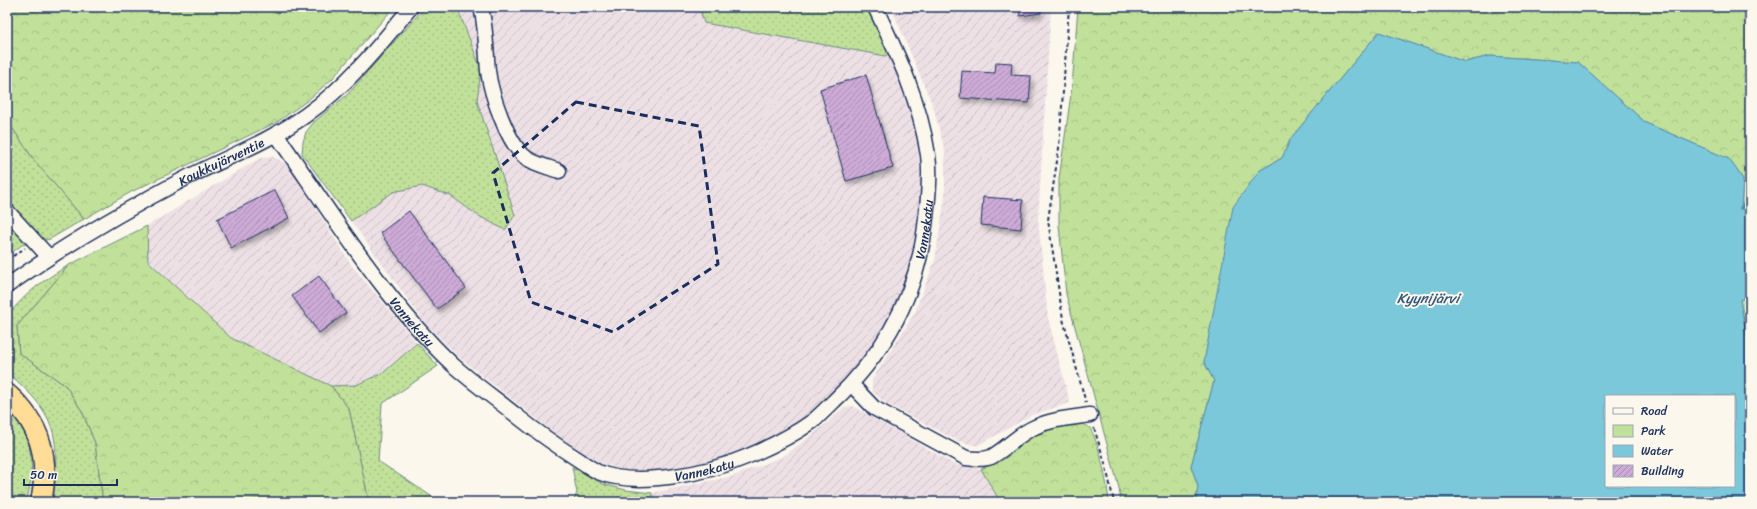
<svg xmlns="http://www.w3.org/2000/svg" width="1757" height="509" viewBox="0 0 1757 509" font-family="Sriracha,sans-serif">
<defs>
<pattern id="industrial-furrows" width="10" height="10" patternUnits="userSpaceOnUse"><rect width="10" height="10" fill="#ede0e5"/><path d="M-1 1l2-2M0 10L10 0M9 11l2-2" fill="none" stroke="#cbc0c7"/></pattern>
<pattern id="green-dots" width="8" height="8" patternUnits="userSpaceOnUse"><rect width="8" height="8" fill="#c1e19a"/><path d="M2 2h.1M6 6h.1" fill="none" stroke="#a5c187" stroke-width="1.8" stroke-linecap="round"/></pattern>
<pattern id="forest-crowns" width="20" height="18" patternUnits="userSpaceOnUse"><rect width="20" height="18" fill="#c1e19a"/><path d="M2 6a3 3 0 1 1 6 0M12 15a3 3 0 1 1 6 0" fill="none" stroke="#a5c187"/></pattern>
<pattern id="building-hatch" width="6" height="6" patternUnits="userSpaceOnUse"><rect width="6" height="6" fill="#cdabd6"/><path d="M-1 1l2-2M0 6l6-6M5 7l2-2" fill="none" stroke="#a68cb1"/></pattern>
<filter id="shadow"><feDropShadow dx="2.5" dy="4.5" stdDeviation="2" flood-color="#0004"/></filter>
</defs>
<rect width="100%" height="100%" fill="#fbf7ec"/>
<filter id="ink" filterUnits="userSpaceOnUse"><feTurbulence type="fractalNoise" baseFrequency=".025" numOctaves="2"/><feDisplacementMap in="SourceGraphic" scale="8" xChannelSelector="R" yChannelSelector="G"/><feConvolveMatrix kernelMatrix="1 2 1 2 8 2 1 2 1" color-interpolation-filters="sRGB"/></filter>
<g filter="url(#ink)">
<path fill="url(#industrial-furrows)" d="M457,7h242l5,16 187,34 8,19 12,36 7,30 3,41 -1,43 -6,38 -19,47 -23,37 -28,33 -31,30 -42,27 -41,19 -42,8 -40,6 -23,-1 -25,-7 -43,-28 -96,-76 -36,-36 -74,-102 42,-29 29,-6 29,10 26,19 28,15 10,-15 -38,-114 4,-32z
M891,7h160l-13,212 10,99 22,85 -38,12 -55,31 -19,-5 -73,-38 -13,-12v-11l42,-66 21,-54 10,-64v-44l-12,-46z
M274,157l9,5 8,8 62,97 64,76 -34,30 -27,12 -25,1 -100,-48 -83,-77 -1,-35 113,-68z
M853,406l101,58 27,5 17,29 5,4h-351v-9l81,-17 51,-20 42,-32 18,-17z"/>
<path fill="url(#green-dots)" stroke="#6e887c" d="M425,7h32l24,62 -4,32 38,114 -10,15 -28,-15 -26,-19 -29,-10 -29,6 -42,29 -49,-67 1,-12 3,-10 8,-10 33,-27z
M699,7h169l23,50 -187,-34z
M7,120l27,40 50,59 -34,20 -28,6 -15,11z
M69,265l-52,61 2,27 47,33 16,25 13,32 8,59h-50c6,-67 7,-84 -46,-130v-56c20,-24 35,-35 62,-51z
M417,343l21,23 -56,38 -4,57 62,41h-71l-20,-93 -18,-23 25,-1 27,-12z
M7,410c27,24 29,60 19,92h-19z
M572,467l31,17 23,6 26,3v9h-12l-2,-2 -18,-2 -19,4h-28l4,-9z"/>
<path fill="url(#forest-crowns)" stroke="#6e887c" d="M7,7h387l-62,72 -24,21 -31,22 -146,70 -47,27 -50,-59 -27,-40z
M1078,7h672v206l-9,-5 2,-29 -14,-20 -83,-36 -68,-61 -88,-6 -25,6 -86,-30 -88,106 -9,20 -23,13 -45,140 -10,51 10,19 -23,85 7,20 -2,16h-75l-2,-14 -53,-194 -7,-69v-46l13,-92z
M147,226l1,35 83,77 100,48 18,23 20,93h-266l-8,-59 -13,-32 -16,-25 -47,-33 -2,-27 52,-61z
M1750,295v49l-2,-3 -8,-41z
M1074,424c4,0 11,0 15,3 9,10 19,60 20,75h-106l-5,-4 -17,-29 26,-12 25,-21 18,-7z
M620,498l18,2 2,2h-39z"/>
<path fill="#7cc8db" stroke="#558ba9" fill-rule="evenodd" d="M1379,32l86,30 25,-6 88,6 68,61 83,36 14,20 -2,29 9,5v82l-10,5 7,40 3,4v158h-554l2,-16 -7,-20 23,-85 -10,-19 29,-155 26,-36 23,-13 9,-20zM1606,396h128v90h-128z"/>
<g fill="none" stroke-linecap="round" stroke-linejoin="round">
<path stroke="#558ba9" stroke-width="3.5" d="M1741,208l9,-9"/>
</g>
<path fill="url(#building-hatch)" stroke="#1b2f5e" filter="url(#shadow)" d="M1019,7h21l1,6 -21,3z
M996,62l16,1 -1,12 20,1 -2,27 -69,-5 2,-27 33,2z
M866,75l27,93 -47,13 -26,-92z
M275,190l14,28 -58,30 -14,-29z
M983,197l40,3 -2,29 -40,-4z
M409,211l57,77 -29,21 -57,-76z
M319,276l27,37 -27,20 -27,-37z"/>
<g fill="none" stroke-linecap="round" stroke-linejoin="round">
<defs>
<g id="minor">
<path d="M481,7c5,21 5,42 7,64 3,23 19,71 37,86 9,7 23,10 34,14"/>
<path id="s1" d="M276,134c54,77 109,167 177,231 20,18 43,34 64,51 20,16 40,30 62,44 6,4 13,9 19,12 38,16 111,1 148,-15 24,-10 46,-21 67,-36 7,-6 14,-13 21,-20 53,-50 85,-110 92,-183 2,-20 5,-43 2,-63 -8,-54 -30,-100 -53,-148"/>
<path d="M7,211l41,45"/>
<path id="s2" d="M7,286c58,-41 118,-76 181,-109 40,-20 82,-36 118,-62 41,-29 73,-69 105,-108"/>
<path d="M852,385l22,23 92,50c8,1 18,2 25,-1 15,-8 27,-23 44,-30 17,-8 36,-9 55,-12"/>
</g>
<path id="highway" d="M7,394c34,30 43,64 34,108"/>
</defs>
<use href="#minor" stroke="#1b2f5e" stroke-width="17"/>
<use href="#highway" stroke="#1b2f5e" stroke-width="23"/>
<path stroke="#1b2f5e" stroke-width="2" stroke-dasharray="4 3" stroke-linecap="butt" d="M1069,7l-10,141 -11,72 15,99 23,84
M7,260l18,-12
M1094,428l11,35 9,39"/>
<use href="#minor" stroke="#fbf7ec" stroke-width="14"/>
<use href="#highway" stroke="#ffdd96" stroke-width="20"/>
</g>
</g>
<path fill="none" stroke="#1b2f5e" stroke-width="3" stroke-dasharray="8 5" stroke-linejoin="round" d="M576,102l123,24 19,138 -105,68 -82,-30 -38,-129z"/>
<g text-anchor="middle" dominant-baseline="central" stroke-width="4" stroke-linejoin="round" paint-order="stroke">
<g font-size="13" fill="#1b2f5e" stroke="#fbf7ec">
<text stroke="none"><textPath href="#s2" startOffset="248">Koukkujärventie</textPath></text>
<text stroke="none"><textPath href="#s1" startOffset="927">Vannekatu</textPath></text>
<text stroke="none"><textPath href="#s1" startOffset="232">Vannekatu</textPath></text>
<text stroke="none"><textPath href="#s1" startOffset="580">Vannekatu</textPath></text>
</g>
<g font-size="14" font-style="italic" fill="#33557d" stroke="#fbf7ec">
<text x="1428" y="298">Kyynijärvi</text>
</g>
</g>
<rect width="1757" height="509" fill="none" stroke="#fbf7ec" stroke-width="24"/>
<rect x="12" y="12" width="1733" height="485" fill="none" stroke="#1b2f5e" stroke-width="1.5" filter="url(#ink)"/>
<rect x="1605" y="395" width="130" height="92" fill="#fbf7ec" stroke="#a1a7b3"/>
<rect x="1613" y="408" width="20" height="6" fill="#fbf7ec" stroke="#a1a7b3"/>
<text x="1641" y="415" font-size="12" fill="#1b2f5e">Road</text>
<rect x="1613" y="425" width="20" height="12" fill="#c1e19a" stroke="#a1a7b3"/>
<text x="1641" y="435" font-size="12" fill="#1b2f5e">Park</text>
<rect x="1613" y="445" width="20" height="12" fill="#7cc8db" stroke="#a1a7b3"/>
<text x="1641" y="455" font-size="12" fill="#1b2f5e">Water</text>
<rect x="1613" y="465" width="20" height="12" fill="url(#building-hatch)" stroke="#a1a7b3"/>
<text x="1641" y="475" font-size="12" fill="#1b2f5e">Building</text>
<path d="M24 479v6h93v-6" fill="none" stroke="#1b2f5e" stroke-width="2"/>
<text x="30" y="479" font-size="12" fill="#1b2f5e" stroke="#fbf7ec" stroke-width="3" paint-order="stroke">50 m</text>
</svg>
